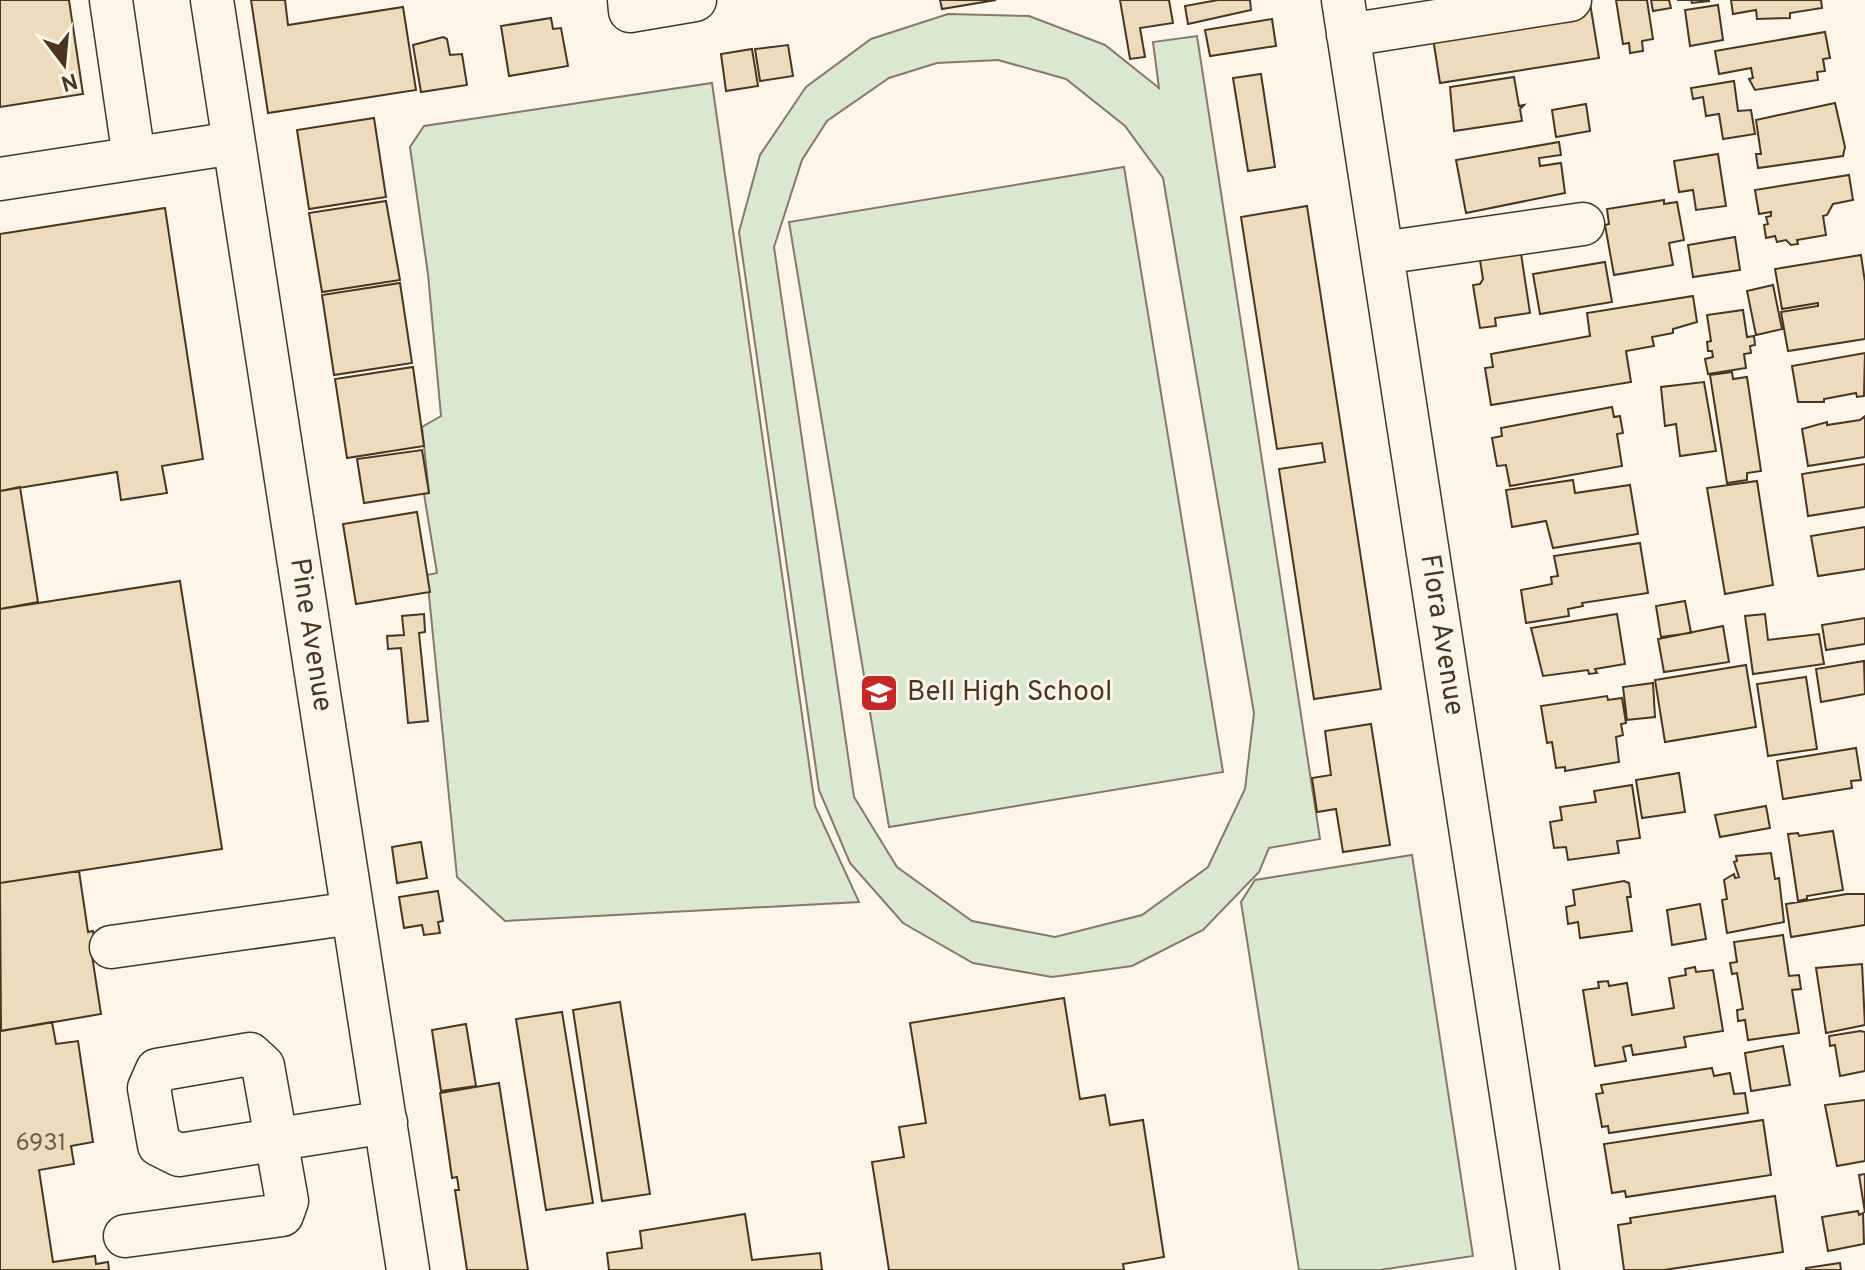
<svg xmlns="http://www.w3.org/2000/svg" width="1865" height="1270" viewBox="0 0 1865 1270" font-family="Overpass,sans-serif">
<rect width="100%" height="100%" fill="#fbf6e9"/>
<path fill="#dce7d0" stroke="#887966" stroke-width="2" fill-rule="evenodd" d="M948,14l81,2 76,29 54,43 -6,-46 44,-6 123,803 -51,9 -10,24 -56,58 -71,36 -80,11 -79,-14 -70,-40 -53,-60 -31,-73 -80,-558 21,-77 46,-68 65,-48zM998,60l68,19 59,47 38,52 91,535 -9,76 -37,78 -66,48 -87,22 -83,-16 -75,-54 -43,-70 -80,-550 28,-87 25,-39 62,-43 48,-15z
M712,83l103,723 44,96 -354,19 -48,-44 -30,-302 10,-2 -13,-79 5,-1 -7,-66 19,-11 -13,-142 -18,-127 14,-21z
M1124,167l99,605 -334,55 -100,-605z
M1412,855l61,401 -93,14h-81l-58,-368 14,-22z"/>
<path fill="#ecdcbc" stroke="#4a3520" stroke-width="2" d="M0,0h69l14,94 -83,13z
M251,0h34l3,25 115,-18 13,83 -148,23z
M940,0h56l-54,9z
M1120,0h49l4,23 -33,5 5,29 -15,2z
M1218,0h32l1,10 -63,14 -3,-18z
M1616,0h31l6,39 -11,2 1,10 -13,2 -1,-10 -6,1z
M1651,0h18l2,8 -18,3z
M1677,0h32v1l-17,2 -1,-3z
M1731,0h90l1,8 -32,5v5l-33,1 -1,-9 -23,4z
M1590,3l9,55 -159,25 -7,-45z
M1718,5l5,35 -33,6 -5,-36z
M551,18l2,11 8,-1 7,38 -59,10 -8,-50z
M1272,19l4,27 -66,10 -5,-26z
M1825,32l5,26 -7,1 2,12 -8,1 1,8 -63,10 -6,-11 4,-1 -2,-10 -32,6 -4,-23z
M443,37l4,2 3,16 12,-1 5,31 -46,7 -8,-47z
M788,45l5,31 -33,5 -5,-32z
M752,49l6,37 -32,5 -5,-37z
M1261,74l14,93 -27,4 -15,-93z
M1514,77l5,29 5,-1 -4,4 2,12 -68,10 -4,-44z
M1734,81l4,30 13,-1 4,24 -32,5 -4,-25 -13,2 -3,-19 -10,2 -2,-11z
M1835,103l10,44 -2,9 -85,12 -2,-14h5l-5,-34z
M1586,104l4,27 -34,6 -4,-27z
M374,118l12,79 -77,12 -12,-79z
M1559,142l2,13 -22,3 1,8 21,-3 4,30 -99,20 -10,-53z
M1718,154l8,52 -30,4 -3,-20 -14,2 -5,-31z
M1849,175l4,25 -20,4 -6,11 -4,1 3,19 -29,5 1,4 -7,1 -5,-5 -9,2 -2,-6 -9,2 -2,-13 4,-1 -2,-7 5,-1v-4l-12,2 -4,-24z
M1664,200v4l13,-2 7,38 -15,3 4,22 -59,10 -9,-50 4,-1 -2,-15z
M386,201l14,79 -78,12 -13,-79z
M1307,206l74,483 -67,10 -35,-230 46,-7 -3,-19 -45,6 -36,-232z
M165,208l38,251 -41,7 5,27 -46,7 -4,-28 -117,19v-257z
M1735,237l5,33 -47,7 -5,-32z
M1520,247l10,66 -35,5 1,8 -16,2 -7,-43 7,-1 3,-5 -4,-25z
M1861,255l4,27v57l-77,12 -7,-39 37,-6v-3l-36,6 -7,-40z
M1605,262l7,40 -72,12 -7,-40z
M400,283l12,80 -78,12 -12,-80z
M1773,285l9,44 -26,6 -9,-44z
M1693,296l4,26 -24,7v4l-21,4 2,9 -28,5 5,31 -140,23 -6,-37 8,-1 -2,-13 99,-18 -3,-23z
M1743,310l4,27 7,-1 1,9 -5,1 1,7 -7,1 2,14 -38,6 -3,-15 8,-2 -1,-6h-4l-1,-9 4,-1 -4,-26z
M1865,353l-1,43 -7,1 -1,-4 -32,6v3h-26l-6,-36z
M413,367l11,79 -77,12 -12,-79z
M1732,372l1,7 14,-2 14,94 -14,2v7l-20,3 -17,-108z
M1704,382l12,69 -36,5 -4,-32 -11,2 -4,-39z
M1612,407l2,10 6,-1 3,17 -6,1 5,32 -112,20 -4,-21 -9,1 -5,-28 10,-2 -1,-8z
M1865,416v41l-57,9 -6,-37 25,-7v3l33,-5z
M422,450l7,43 -65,10 -7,-44z
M1865,464v43l-57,9 -6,-42z
M1573,480l2,13 55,-8 8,49 -85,14 -7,-27 -34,6 -6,-37z
M1757,481l16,104 -48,9 -18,-106z
M20,487l18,115 -38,7v-118z
M417,512l13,80 -74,12 -13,-80z
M1865,527v42l-47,7 -7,-40z
M1640,543l8,50 -66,10 1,3 -15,3 1,7 -43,7 -5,-33 31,-6 -1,-7 7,-1 -4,-20z
M180,581l42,268 -222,34v-274z
M1685,601l6,32 -30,4 -5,-31z
M424,614l1,18 -6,1 9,88 -20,2 -7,-75 -13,1 -1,-13 17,-1 -2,-19z
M1617,614l8,50 -30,5 2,4 -8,1 -1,-4 -45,6 -12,-48z
M1765,614l3,26 51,-6 5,30 -71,10 -8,-58z
M1865,618v26l-39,6 -4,-25z
M1723,626l6,36 -65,10 -6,-33z
M1864,661l1,33 -44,8 -5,-33z
M1746,665l10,62 -91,15 -10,-62z
M1806,677l11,72 -49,7 -11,-72z
M1653,683l2,34 -28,3 -4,-33z
M1607,696l1,4 14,-2 4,25 -5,1 2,11 -7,2 3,25 -54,9v-4l-9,1 -4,-26 -5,1 -6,-37z
M1371,724l19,121 -47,7 -7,-43 -19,3 -5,-34 19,-3 -6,-44z
M1856,748l5,32 -10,1 1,7 -69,11 -6,-38z
M1679,773l6,39 -43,6 -6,-38z
M1632,785l8,53 -23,3 2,12 -51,7 -2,-13 -12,1 -4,-26 12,-2 -2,-13 36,-5 -2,-11z
M1766,806l4,22 -50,9 -5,-22z
M1833,831l10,59 -36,6v3l-9,2 -10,-67 10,-1 1,3z
M421,842l6,36 -30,5 -5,-36z
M1771,853l4,26 4,-1 5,44 -57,11 -5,-33 5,-1 -3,-19 10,-6 1,4 4,-1 -5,-15 3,-1 -1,-5z
M79,871l9,61 5,-1 2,18h-4l10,65 -100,17 -1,-148z
M1624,881l5,2 2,14h-4l5,34 -52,7 -2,-16 -10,2 -2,-17 9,-2 -2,-15z
M438,891l5,30 -5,1 2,11 -16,2 -2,-10 -18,3 -5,-31z
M1847,894h18v31l-74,12 -5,-33z
M1700,904l6,35 -34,6 -5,-35z
M1783,935l6,41 10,-1 2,14 -9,1 7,43 -51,7 -3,-20 -7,1 -1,-11 6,-1 -6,-36 -5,1 -2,-11 7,-1 -3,-20z
M1862,964l3,61 -39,8 -10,-65z
M1695,967l1,5 17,-2 10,61 -39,6 2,10 -53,8 -2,-10 -8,2 3,14 -31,5 -12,-76 16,-2 -1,-6 10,-1 1,5 18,-3 5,32 42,-7 -5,-30 17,-3 -1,-6z
M1064,998l16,101 25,-4 5,30 33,-5 21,137 -41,7 1,6h-235l-17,-108 32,-5 -5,-30 27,-4 -16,-100z
M620,1002l30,192 -48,7 -29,-191z
M562,1012l31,191 -47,7 -30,-191z
M52,1022l4,22 22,-3 15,101 -22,4 3,18 -35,6 14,92 42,-6 1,8 12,-2 1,8h-109v-239z
M466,1024l10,62 -35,5 -9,-61z
M1860,1031l5,1v39l-25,5 -5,-31 -5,1 -1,-10z
M1783,1046l7,39 -39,6 -6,-38z
M1712,1068l2,8 16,-3 4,21 11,-1 3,20 -139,20 -1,-7 -6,1 -6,-33 7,-1 -2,-8z
M499,1083l29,187h-61l-12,-80h4l-2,-13 -5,1 -12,-85z
M1865,1100v61l-28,5 -12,-61z
M1763,1120l8,55 -145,22 -1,-6 -13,2 -8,-49z
M1865,1174v39l-6,-38z
M1775,1196l8,56 -119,18h-40l-6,-45 13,-2 -1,-5z
M1858,1211l1,4 4,-2 1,31 -36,7 -6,-34z
M745,1214l7,46 68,-7 2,17h-213l-2,-17 35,-5 -2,-17z
M1840,1263l1,7h-35v-2z"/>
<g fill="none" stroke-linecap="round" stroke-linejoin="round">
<defs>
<path id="minor" d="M111,0l23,158
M212,0l196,1270
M629,0l1,11 65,-11
M1343,0l195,1270
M1348,35l222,-35
M0,179l234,-36
M1382,253l201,-29
M111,947l242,-34
M125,1236l157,-21 5,-14 -24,-135 -13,-12 -93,16 -8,18 10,57 20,10 207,-33"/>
</defs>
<use href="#minor" stroke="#4a3520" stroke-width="45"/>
<use href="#minor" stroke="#fbf6e9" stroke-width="42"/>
</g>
<defs>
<symbol id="school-square" viewBox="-11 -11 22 22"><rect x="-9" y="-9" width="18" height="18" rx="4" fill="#c62828" stroke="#fbf6e9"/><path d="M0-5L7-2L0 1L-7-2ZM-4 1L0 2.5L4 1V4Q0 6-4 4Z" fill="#fff"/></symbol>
</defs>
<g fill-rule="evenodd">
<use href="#school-square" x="857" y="671" width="44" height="44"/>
</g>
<g text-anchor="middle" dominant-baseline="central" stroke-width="6" stroke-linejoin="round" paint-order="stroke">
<g font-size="24" fill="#725f47">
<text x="41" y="1144">6931</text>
</g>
<g font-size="28" fill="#4a3520" stroke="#fbf6e9">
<text transform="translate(310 635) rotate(81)">Pine Avenue</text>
<text transform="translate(1441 635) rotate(81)">Flora Avenue</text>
</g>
<g font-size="28" fill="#4a3520" stroke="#fbf6e9" text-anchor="start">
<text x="907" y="693">Bell High School</text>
</g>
</g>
<g transform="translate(64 64) rotate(164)" stroke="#fbf6e9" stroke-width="6" paint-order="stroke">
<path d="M0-6L14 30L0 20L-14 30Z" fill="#4a3520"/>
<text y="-12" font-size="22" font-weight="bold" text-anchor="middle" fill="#4a3520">N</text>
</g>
</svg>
